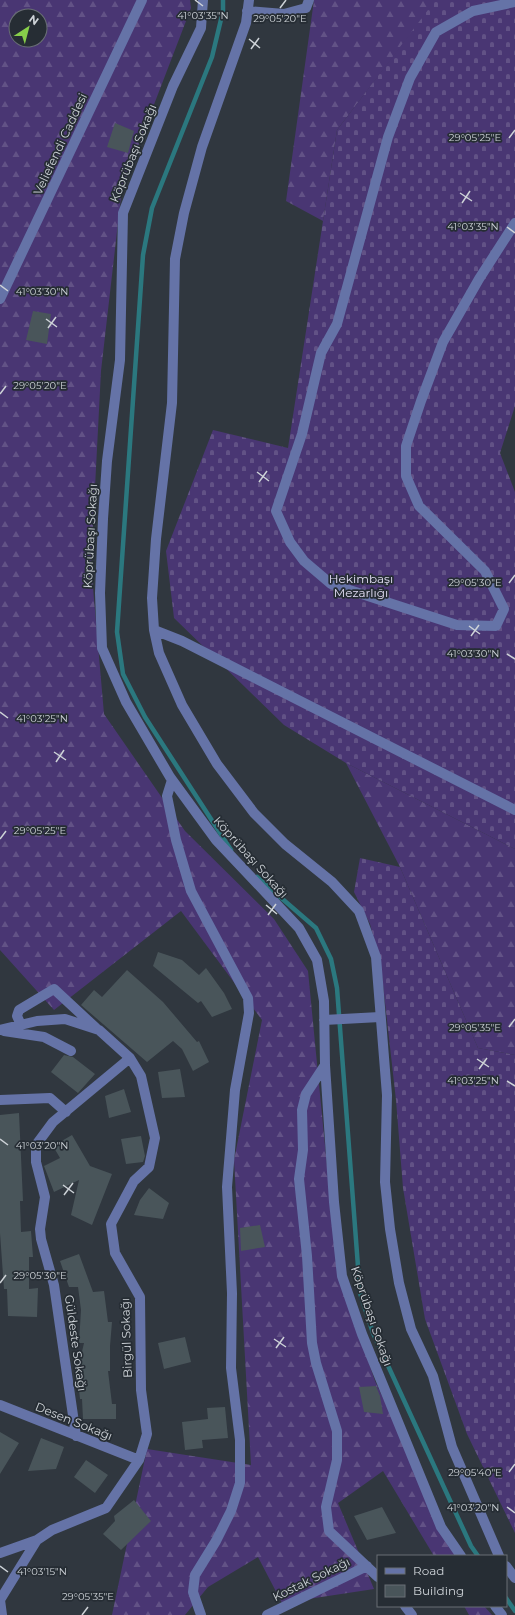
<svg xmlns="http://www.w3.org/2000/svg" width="515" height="1615" viewBox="0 0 515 1615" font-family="Montserrat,sans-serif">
<defs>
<pattern id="forest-firs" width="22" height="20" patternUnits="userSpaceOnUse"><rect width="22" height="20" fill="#493673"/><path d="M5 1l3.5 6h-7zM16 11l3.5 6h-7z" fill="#625286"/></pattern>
<pattern id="cemetery-stones" width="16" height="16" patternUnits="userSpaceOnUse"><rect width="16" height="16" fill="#493673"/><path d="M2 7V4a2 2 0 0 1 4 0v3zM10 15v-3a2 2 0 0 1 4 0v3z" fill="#625286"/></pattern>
</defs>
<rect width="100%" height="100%" fill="#30373f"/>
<path fill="url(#forest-firs)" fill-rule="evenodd" d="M0,0h190l1,8 -69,180 -21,183 -10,194 13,149 81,117 89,88 34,52 29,298 38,112 81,175h-22l-51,-85 -45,32 36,86 -92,14 -24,-46 -50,30 -23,28h-73l35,-166 104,16 -17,-305 28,-140 -81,-109 -127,99 -54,-60zM16,16h24v24h-24z
M314,0h120l1,2 -98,128 -14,91 -37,-20z
M346,763l169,86v206l-37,-7 -78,-181z
M464,1606h20l8,9h-23z"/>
<path fill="url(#cemetery-stones)" d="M434,0h81v406l-15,47 15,39v357l-169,-86 -62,-38 -110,-107 -8,-67 47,-121 75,18 49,-318 97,-128z
M360,858l40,9 78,181 37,7v478l-48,-99 -42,-115 -22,-131 -7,-88 -15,-133 -11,-43 -16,-32z"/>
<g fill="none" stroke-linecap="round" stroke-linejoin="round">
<path stroke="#2b787f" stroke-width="4.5" d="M223,0v11l-11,46 -60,151 -9,47 -26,377 6,42 22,43 86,133
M257,877l59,51 15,31 6,29 23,305 13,40 98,213 7,10
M506,1598l9,13"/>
</g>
<path fill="#49555a" d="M115,123l19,8 -6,22 -21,-6z
M33,311l18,3 -4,30 -21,-4z
M158,952l24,8 17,15 7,-7 18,25 8,16 -20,8 -11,-16 -3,2 -45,-37z
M127,970l36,32 34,40 2,-1 10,21 -16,9 -11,-22 -9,-8 -26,21 -66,-57 13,-15 8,7z
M64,1055l9,2 22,17 -17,19 -27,-21z
M180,1069l5,28 -23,1 -4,-26z
M124,1089l7,23 -22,6 -4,-22z
M19,1113l4,88h-3l1,31 10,-1 2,26h-4v32l9,-1 -1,29 -29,-1 -1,-27h-3l-4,-56v-118z
M72,1135l18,31 22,8 -20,51 -21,-10 8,-35 -25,12 -10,-26 16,-8 -7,-12z
M141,1136l4,20 -2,6 -17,2 -5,-25z
M149,1188l20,15 -6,16 -29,-4 6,-15z
M260,1225l5,22 -24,4 -1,-23z
M79,1254l14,38 11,-1 4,31h4l-2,24v25h-2l4,33h4v15h-33l-1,-20h-2l-3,-26 7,-30h-5l2,-33 -3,-23h-9l-9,-26z
M185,1337l6,25 -27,7 -6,-26z
M376,1386l4,10 3,18 -19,-2 -5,-25z
M225,1407l3,31 -26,2 1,8 -18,2 -3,-28 26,-3 -1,-11z
M0,1432l19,11 -19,31z
M41,1438l23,9 -8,22 -28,2z
M86,1460l22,15 -13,18 -21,-16z
M134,1500l17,21 -30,29 -18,-16 12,-13 -1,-5z
M382,1507l14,26 -29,7 -13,-24z"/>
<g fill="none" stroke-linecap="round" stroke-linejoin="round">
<path stroke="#6573a7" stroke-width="10" d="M203,0l-2,28 -28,58 -50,127 -3,147 -13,101 -4,58 -3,74 2,55 24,54 44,75 46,63 83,88 18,32 7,41 1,64 9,137 8,74 20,58 79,193 20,29
M249,0l-3,23 -44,124 -18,66 -9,46 -3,144 -16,136 -4,59 2,32 5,23 23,52 35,59 37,49 31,31 47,38 27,29 17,46 11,138 -2,87 5,47 9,54 12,46 22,47 19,71 47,109
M515,2l-42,9 -37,21 -26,46 -22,59 -51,187 -16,29 -19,81 -26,77 14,31 14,19 27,23 126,41 39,1 8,-17 -19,-38 -66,-65 -13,-30v-30l15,-45 22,-59 36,-63 36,-56
M247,11l37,3 22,-6 3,-8
M0,299l142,-299
M154,630l28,11 333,169
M172,780l-5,16 9,44 15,51 57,107 1,15 -14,77 -8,97 5,106 -1,75 9,72v43l-9,28 -15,30 -21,34 -2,17 8,23
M324,1020l56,-3
M21,1025l-4,-9 2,-6 35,-21 42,39
M0,1030l37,-9 28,-2 34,11 31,28 11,18 14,62 -6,29 -15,14 -23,43 4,29 25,44 1,93 6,44 -8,26 -33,48 -54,22 -15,10 -37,13
M4,1031l40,6 27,14
M325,1065l-19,29 -4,16 1,40 -4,29 8,77 5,87 4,20 21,68v29l-11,47 3,24 49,46
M0,1100l50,-2 16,14
M0,1405l139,55
M76,1436l-22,-151 -13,-46 -1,-10 5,-32 -9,-35v-17l17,-23 77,-64
M506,1566l9,12
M405,1606l7,9
M495,1606l7,9
M2,1615l-2,-15 37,-60
M267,1615l100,-49"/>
</g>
<path fill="none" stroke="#cdd2d7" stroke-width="1.5" d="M195,0l8,6M280,8l6,-8M249,39l11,9M251,49l8,-11M509,138l6,-8M460,193l12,8M462,203l8,-12M507,227l8,6M0,285l8,6M46,319l11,8M48,328l8,-11M0,394l6,-8M257,472l12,9M259,482l8,-11M509,583l6,-8M469,626l11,8M471,636l8,-11M507,654l8,5M0,712l8,6M54,752l12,8M56,762l8,-12M0,839l6,-8M266,905l11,9M268,915l8,-11M509,1027l6,-8M477,1059l12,8M479,1069l8,-11M507,1081l8,5M0,1139l8,6M63,1185l11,8M64,1195l9,-12M0,1283l6,-8M274,1339l12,8M276,1348l8,-11M509,1472l6,-8M507,1507l8,6M0,1566l8,6M82,1615l6,-8"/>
<g text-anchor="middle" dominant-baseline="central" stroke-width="3.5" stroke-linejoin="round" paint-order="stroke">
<g font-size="12" fill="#cdd2d7" stroke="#262d34">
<text transform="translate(60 144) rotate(-65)">Veliefendi Caddesi</text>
<text transform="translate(133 153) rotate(-68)">Köprübaşı Sokağı</text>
<text transform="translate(90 536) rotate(-87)">Köprübaşı Sokağı</text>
<text transform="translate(251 857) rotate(48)">Köprübaşı Sokağı</text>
<text transform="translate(372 1316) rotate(71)">Köprübaşı Sokağı</text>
<text transform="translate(126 1338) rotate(-92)">Birgül Sokağı</text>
<text transform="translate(76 1343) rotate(82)">Güldeste Sokağı</text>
<text transform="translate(74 1421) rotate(22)">Desen Sokağı</text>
<text transform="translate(311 1579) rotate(-26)">Kostak Sokağı</text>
</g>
<g font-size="12" fill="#e3def5" stroke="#262d34">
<text x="361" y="578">Hekimbaşı<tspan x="361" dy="14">Mezarlığı</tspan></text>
</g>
</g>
<g font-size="10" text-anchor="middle" fill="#cdd2d7" stroke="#262d34" stroke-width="3.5" stroke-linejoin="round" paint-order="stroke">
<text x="203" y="19">41°03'35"N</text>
<text x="280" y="22">29°05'20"E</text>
<text x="475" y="141">29°05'25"E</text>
<text x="473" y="230">41°03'35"N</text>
<text x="42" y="295">41°03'30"N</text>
<text x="40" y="389">29°05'20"E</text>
<text x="475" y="586">29°05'30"E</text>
<text x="473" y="657">41°03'30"N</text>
<text x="42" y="722">41°03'25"N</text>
<text x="40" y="834">29°05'25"E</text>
<text x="475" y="1031">29°05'35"E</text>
<text x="473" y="1084">41°03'25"N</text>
<text x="42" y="1149">41°03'20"N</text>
<text x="40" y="1279">29°05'30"E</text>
<text x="475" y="1476">29°05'40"E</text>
<text x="473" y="1511">41°03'20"N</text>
<text x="42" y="1575">41°03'15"N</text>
<text x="88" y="1600">29°05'35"E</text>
</g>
<rect x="377" y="1555" width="130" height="52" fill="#262d34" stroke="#696f75"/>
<rect x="385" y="1568" width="20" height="6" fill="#6573a7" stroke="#696f75"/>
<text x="413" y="1575" font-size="12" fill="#cdd2d7">Road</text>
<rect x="385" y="1585" width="20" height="12" fill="#49555a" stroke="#696f75"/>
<text x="413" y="1595" font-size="12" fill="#cdd2d7">Building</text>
<g transform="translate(28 28) rotate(36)"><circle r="19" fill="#262d34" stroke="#696f75"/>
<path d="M0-3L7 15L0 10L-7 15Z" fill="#87cf4a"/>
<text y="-6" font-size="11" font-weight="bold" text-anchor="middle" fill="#cdd2d7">N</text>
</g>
</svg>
